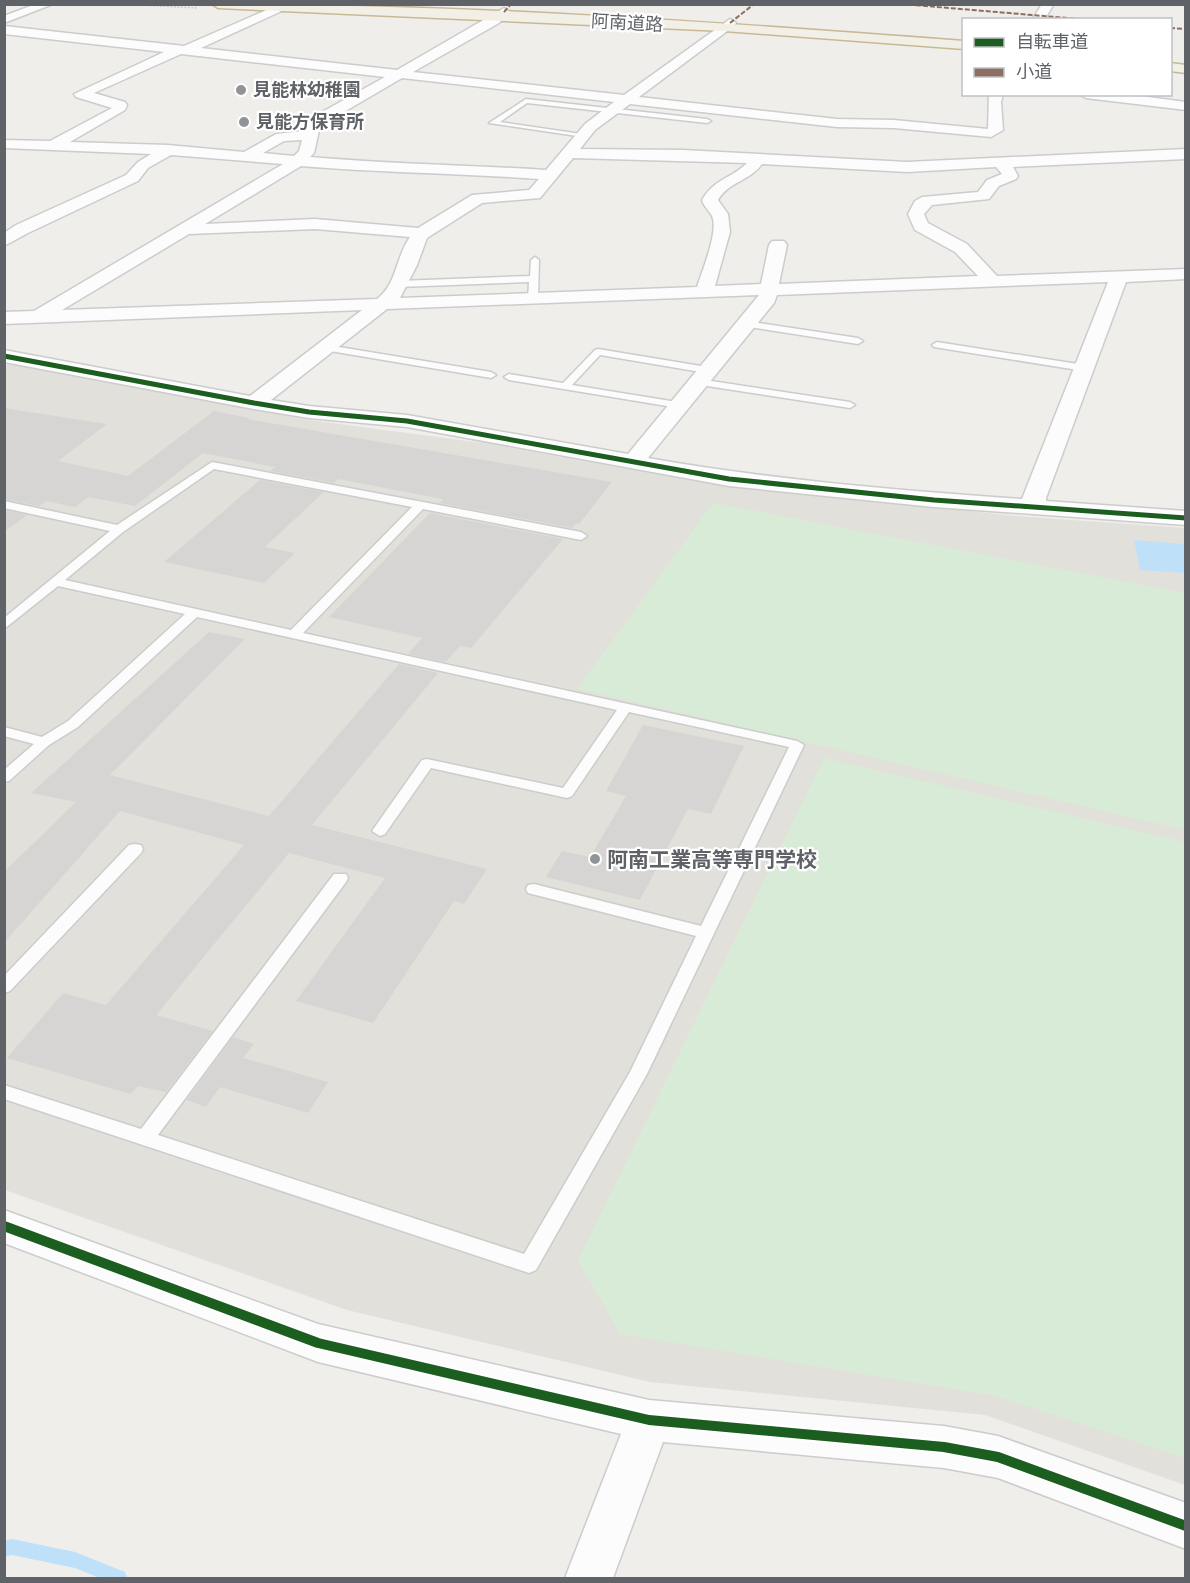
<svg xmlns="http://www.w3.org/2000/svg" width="1190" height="1583" viewBox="0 0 1190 1583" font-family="Rubik,'Noto Sans JP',sans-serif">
<rect width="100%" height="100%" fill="#efeeea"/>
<path fill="#e2e0da" d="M14,364l295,56 181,24 217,39 309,33 169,12v957l-200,-70 -335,-33 -303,-72 -342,-120v-825z"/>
<path fill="#d8ebd6" d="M713,503l472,90v237l-608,-141z
M824,758l361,84v616l-189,-62 -376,-62 -42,-74z"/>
<path fill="#bfe0f9" d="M1134,540l51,4v29l-45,-3z"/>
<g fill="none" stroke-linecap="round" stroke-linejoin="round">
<path fill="#bfe0f9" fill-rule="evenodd" d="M12,1539l63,13 50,20 2,6h-27l-25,-10 -63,-13 -8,2v-16z"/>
</g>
<path fill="#d6d5d3" d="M4,408l103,16 -49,37 70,15 86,-65 35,7 -2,1 365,63 -33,42 -3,-1 -4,5 -132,-25 3,-4 -105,-20 -4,4 -64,-12 5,-4 -72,-14 -68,53 -46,-9 -14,10 -29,-6 -7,5 -35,-7z
M260,480l64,12 -59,55 30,6 -31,30 -100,-21z
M4,510l23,5 -23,17z
M430,513l133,26 -92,109 -11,-2 -14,16 -38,-8 14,-16 -93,-21z
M209,632l36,7 -135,136 159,41 130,-152 39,9 -126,152 175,44 -23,35 -10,-3 -81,122 -77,-22 89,-123 -96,-25 -133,162 57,16 -47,61 -28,-6 -7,8 -124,-36 56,-65 43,12 138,-160 -124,-34 -116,132v-71l72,-70 -45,-9z
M643,725l101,21 -33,68 -23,-5 -48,91 -94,-23 16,-26 28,6 36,-61 -20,-5z
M233,1037l21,7 -11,14 85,24 -20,31 -88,-26 -14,20 -19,-7z"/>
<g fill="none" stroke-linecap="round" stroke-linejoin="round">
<defs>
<path id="service" d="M526,99l181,20 4,2 -4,2 -180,-20 -27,19 88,13 -4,2 -95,-14z
M535,257l4,3 -1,39 -5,3 -5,-3 1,-17 -130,5 -5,-3 5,-3 131,-5 1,-16z
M746,321l112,17 5,3 -5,3 -115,-18v-4z
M937,342l147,23 5,3 -5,3 -150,-24 -2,-2z
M327,345l164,27 5,3 -5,3 -167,-28 -2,-2z
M598,349l109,18 5,3 -5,3 -107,-18 -28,30 111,18 1,2 -5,3 -170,-28 -5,-3 5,-3 54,9 32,-33z
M698,379l152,23 5,3 -5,3 -156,-24v-4z
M212,462l369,70 6,4 -6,4 -158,-31 -120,124 494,108 7,4 -157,329 -111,196 -7,3 -525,-174v-14l137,44 193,-255h12l2,4 -2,4 -188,253 366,119 106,-182 66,-136 -168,-43 -2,-4 2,-4 6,-1 167,42 88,-179 -160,-35 -57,84 -5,2 -136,-30 -46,66 -5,2 -8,-5 50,-71 5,-1 136,29 54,-78 -420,-93 -119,110 -29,18 -40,36 -5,1v-12l30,-26 -30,-8v-9l38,10 26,-16 117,-107 -127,-28 -54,43v-11l106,-87 -106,-23v-7l113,24zM214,469l198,38 -121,123 -226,-50 58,-48z
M135,844l6,1 2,4 -2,4 -131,138 -6,2v-17l125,-131z"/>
<path id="minor" d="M36,4h17l-49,19v-7z
M286,4v5l-85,39 196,22 107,-62 6,4 -11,11 -86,49 211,23 106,-76 6,4 -2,3 -95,71 198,22 57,1 94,9 1,-35h14l-2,8 2,28 -12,7 -97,-9 -57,-1 -207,-23 -35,26 -15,19 103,1 224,12 279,-13v10l-173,8 5,9 -2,3 -17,7 -10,13 -57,6 -8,9 4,9 39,21 30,32 189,-7v10l-60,3 -80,216v3l140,10v14l-252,-18 -205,-21 -322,-59 -98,-9 -55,-9 -250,-47v-12l246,46 112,-86 -358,14v-12l30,-1 249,-147 -112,-9 -23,13 -10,13 -110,52 -24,13v-13l12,-8 110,-50 12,-13 13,-8 -147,-6v-8l46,1 62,-33 -36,-11 -2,-3 90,-42 -160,-18v-8l180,20 94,-41zM181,54l204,23 -70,39 -7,5 -4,10 -28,3 -32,18 -76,-7 -98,-3 55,-32 2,-5 -2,-3 -31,-9zM402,78l212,24 -29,22 -39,46c-78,-5 -157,-6 -236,-13l4,-4 6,-27zM302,140l-3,11 -5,5 -31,-3 21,-12zM573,158l174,5c-16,16 -32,15 -45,37 2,7 7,10 10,16 7,15 -10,55 -15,71l-297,11 17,-33 10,-27 55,-35 58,-5zM762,164l145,8 89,-5 6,7 -15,6 -9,12 -56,5 -7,4 -7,13 7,16 40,22 23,24 -199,8 8,-39 -3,-4h-12l-3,4 -8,39 -46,2 15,-54 -2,-18 -10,-14c10,-18 32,-19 44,-36zM301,166c79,7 159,7 238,13l-10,11 -57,5 -54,33 -103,-9 -110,5zM315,229l95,8c-14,19 -13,47 -33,62l-315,11 127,-76zM1108,282l-86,217c-125,-9 -250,-19 -374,-41l126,-155 3,-8zM759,295l-131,159 -221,-39 -98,-9 -38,-6 116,-91z
M1042,4h12l-10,16h-12z
M1079,94h46l61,8v8l-100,-12z
M4,1210l314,114 331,76 295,26 54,10 188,67v46l-188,-71 -54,-10 -281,-26 -50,136h-48l56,-144 -303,-72 -314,-119z"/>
<path id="trunk" d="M212,4c251,0 502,18 752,37v8l-240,-18 -506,-23z
M1170,63l16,2v8l-16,-2z"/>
</defs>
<use href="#service" stroke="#cbcccc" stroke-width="3"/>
<use href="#minor" stroke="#cbcccc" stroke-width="3"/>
<use href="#trunk" stroke="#c8b996" stroke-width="3"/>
<path stroke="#cacfcc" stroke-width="1.5" stroke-dasharray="2 1.5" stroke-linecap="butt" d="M118,4l80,4"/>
<use href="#service" fill="#fdfcfc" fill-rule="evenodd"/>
<use href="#minor" fill="#fdfcfc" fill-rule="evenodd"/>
<use href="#trunk" fill="#f2f0e6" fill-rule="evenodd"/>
<path stroke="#8d6e63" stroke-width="2" stroke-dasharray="5 2" stroke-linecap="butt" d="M902,4l189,16
M504,12l7,-8
M730,23l24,-19
M1170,28l16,1"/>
<defs>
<path id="cycleway-far1" d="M4,356l250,47 55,9 98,9 322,58 205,21 252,18"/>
<path id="cycleway" d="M4,1226l314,117 331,77 295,27 54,10 188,69"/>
</defs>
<use href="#cycleway-far1" stroke="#fff" stroke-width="8"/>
<use href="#cycleway" stroke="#fff" stroke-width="14"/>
<use href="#cycleway-far1" stroke="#1b5e20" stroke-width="5"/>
<use href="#cycleway" stroke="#1b5e20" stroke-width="10"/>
</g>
<g fill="#919496" stroke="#fff" stroke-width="2">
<circle cx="241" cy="90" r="6"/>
<circle cx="244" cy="122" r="6"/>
<circle cx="595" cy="859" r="6"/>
</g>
<g text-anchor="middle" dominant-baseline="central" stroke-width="4.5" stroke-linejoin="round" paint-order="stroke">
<g font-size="18" fill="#5f6368" stroke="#fff">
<text transform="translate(627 23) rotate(3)">阿南道路</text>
</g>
<g font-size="18" font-weight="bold" fill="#5f6368" stroke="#fff" text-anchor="start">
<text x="253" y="90">見能林幼稚園</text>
<text x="256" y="122">見能方保育所</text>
</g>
<g font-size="21" font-weight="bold" fill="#5f6368" stroke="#fff" text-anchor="start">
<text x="607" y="859">阿南工業高等専門学校</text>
</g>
</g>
<rect width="1190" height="1583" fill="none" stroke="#5f6368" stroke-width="12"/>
<rect x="962" y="18" width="210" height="78" fill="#ffffff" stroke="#bfc1c3" stroke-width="1.5"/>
<rect x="974" y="38" width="30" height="9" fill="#1b5e20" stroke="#bfc1c3" stroke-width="1.5"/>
<text x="1016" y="48" font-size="18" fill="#5f6368">自転車道</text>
<rect x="974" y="68" width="30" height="9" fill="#8d6e63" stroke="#bfc1c3" stroke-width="1.5"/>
<text x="1016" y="78" font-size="18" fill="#5f6368">小道</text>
</svg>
